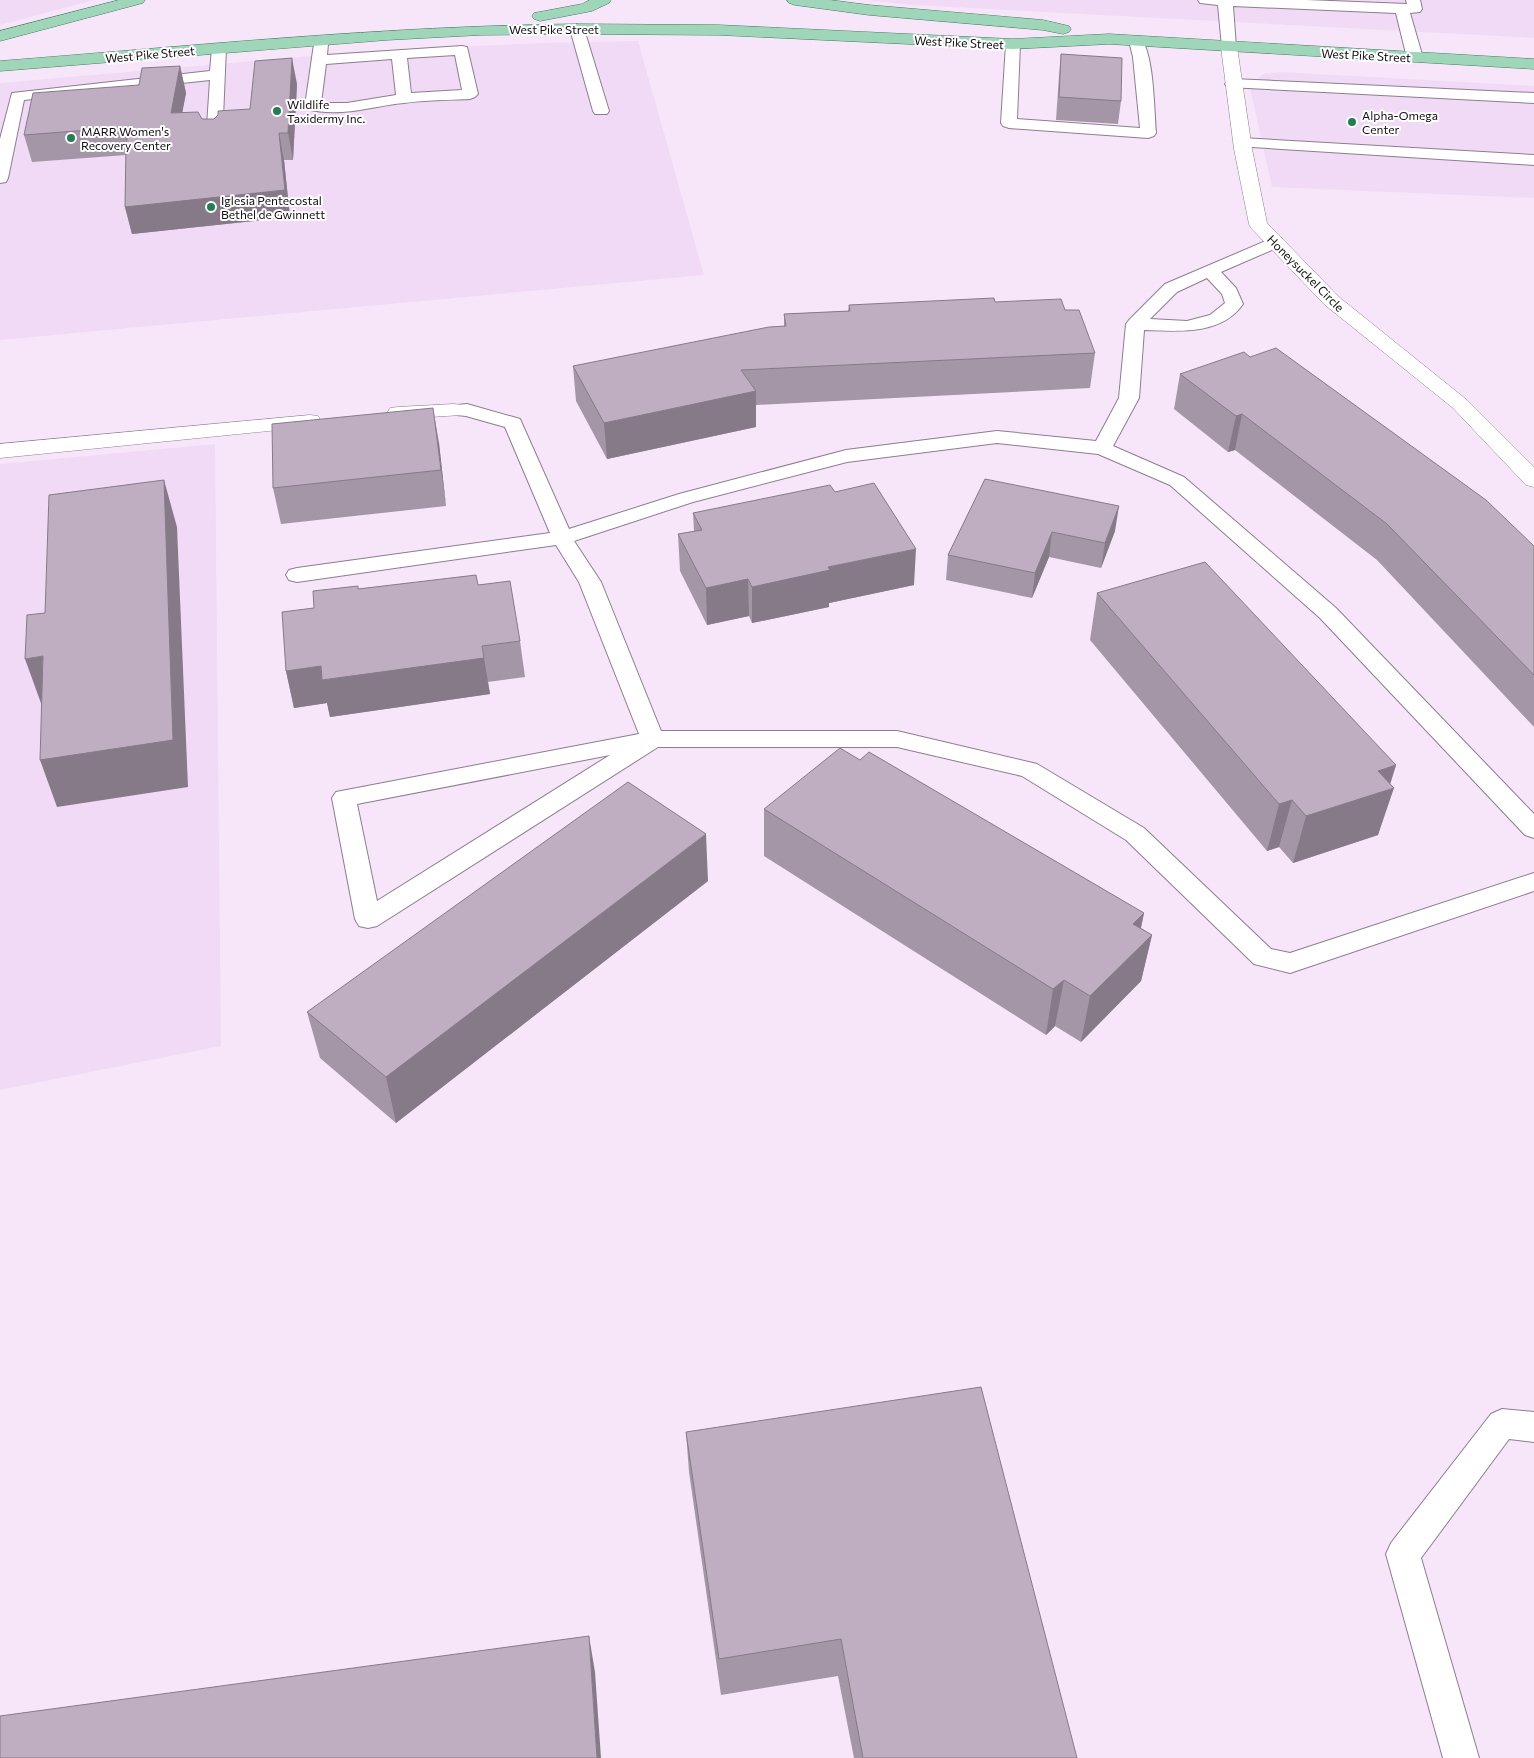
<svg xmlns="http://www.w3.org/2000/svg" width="1534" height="1758" viewBox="0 0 1534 1758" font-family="Commissioner,sans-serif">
<rect width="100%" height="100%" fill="#f7e6fa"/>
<path fill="#f1daf5" d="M0,0h94l-94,25z
M867,0h667v38l-622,-33z
M638,41l66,234 -704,65v-257l368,-32 174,-8z
M1280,72l254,14v112l-262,-11 -22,-99 3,-6 10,-8z
M215,444l6,602 -221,44v-626z"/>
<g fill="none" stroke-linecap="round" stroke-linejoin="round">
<defs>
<path id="lane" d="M1198,0h108l101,4 -1,-4h14l2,9 -2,3 -10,1 13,45 -3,3h-10l-3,-3 -11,-45 -163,-7 3,41 -2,3h-10l-2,-3 -4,-42 -18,-2z
M577,25l5,1 2,3 25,82 -2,3h-12l-2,-3 -23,-82 2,-3z
M1136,37l5,1c13,18 13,71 15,95l-2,3 -6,2 -139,-10 -6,-2 -2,-3 5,-79 2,-3h10l2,3 -3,75 123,9 -7,-71 -4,-16 2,-3z
M321,40l5,1 2,3 -1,11 135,-9 5,1 11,47 -3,3 -5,2c-22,1 -44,1 -66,4 -33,3 -63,15 -97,6l-2,-3 9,-62 2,-3zM455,55l7,35 -51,3 -4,-35zM392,59l4,36 -49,8h-26l5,-39z
M219,44l5,1 2,3 -4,93 -2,3h-12l-2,-3 4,-61 -186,20 -16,78 -2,4 -6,1v-44l12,-46 198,-22 2,-23 2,-3z
M1233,79l301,14v10l-306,-16 -3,-3 3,-3z
M1242,138l292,17v10l-298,-19 -2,-3 2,-3z
M1275,237l6,1 3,4 -3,4 -60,26 15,16 7,16c-22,32 -66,27 -99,26l-5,68 -26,48 71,31 152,131 198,206v24l-9,-3 -205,-217 -150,-133 -72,-31 -101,-11 -150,19 -154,40 -119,39 27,41 60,149h236l140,33 107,64 127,121 19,4 244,-80v18l-244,82 -36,-9 -128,-124 -104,-64 -125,-29h-239l-281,179 -9,2 -9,-2 -4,-7 -23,-121 4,-6 303,-58 -60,-152 -23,-37 -259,37 -8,-2 -3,-5 3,-5 8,-2 253,-35 -45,-106 -39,-11 -19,-2 -3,-4 3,-4 20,-2 53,15 49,110 110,-35 167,-44 151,-19 99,10 23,-43 7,-74 3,-4 36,-36zM1207,278l15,16 3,9 -15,12 -23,6 -37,-2 27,-27zM610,755l-233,146 -20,-97z
M1502,1409l32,3v30l-25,-3 -88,119 58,200h-36l-57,-204 5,-11 100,-129z"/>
<path id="street" d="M1229,42l6,2 2,3 15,102 15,74 72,74 128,103 67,67v20l-8,-2 -73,-77 -128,-103 -74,-77 -2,-4 -15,-75 -13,-102 2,-3z
M454,404l8,1 3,5 -3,5 -64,4 -8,-1 -3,-5 3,-5 8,-1z
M310,415l8,1 3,5 -3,5 -318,32v-14z"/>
<path id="primary" d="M119,0h26l-2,3 -143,38v-10z
M590,0h21l-2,3 -17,8 -52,10 -6,-2 -2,-3 2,-3 48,-9z
M787,0h43l39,5 174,15 26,6 2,3 -2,3 -6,2 -20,-4 -174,-15 -74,-10 -6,-2z
M577,24l142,1 294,14 96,-5 425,25v10l-425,-25 -96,5 -294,-14 -142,-1 -97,1 -93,5 -387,31v-10c192,-15 384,-35 577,-37z"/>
</defs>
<use href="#lane" stroke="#8d7d8f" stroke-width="2"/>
<use href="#street" stroke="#8d7d8f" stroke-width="1"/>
<use href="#primary" stroke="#437c5e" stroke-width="1"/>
<use href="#lane" fill="#fff" fill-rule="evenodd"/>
<use href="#street" fill="#fff" fill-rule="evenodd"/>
<use href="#primary" fill="#9fd5b8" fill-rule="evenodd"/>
</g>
<path fill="#a496a7" d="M1061,54l60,47 -3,23 -62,-4 3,-44z
M180,66l6,27 -4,20 20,6h12l36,-10 47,-25 -4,76h-9l6,57 -158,17 -7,-27 1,-52 -94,7 -8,-27z
M995,302l70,8 30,43 -5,35 -334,17v22l-149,32 -31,-58 -3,-35 211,-40v-12l64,-3 1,-6z
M1250,357l284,189v181l-157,-167 -142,-110 -7,2 -54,-43 6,-35z
M439,443l7,63 -165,18 -8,-36z
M985,479l130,52 -14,37 -52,-11 -17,41 -86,-18 2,-25z
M835,492l79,93 -85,18v4l-77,16 -3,-7 -42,9 -27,-54 -2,-37 16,-3 -1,-18z
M478,585l42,56 5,36 -37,5 2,12 -160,23 -3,-14 -33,5 -8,-37 28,-63 44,-19z
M1097,593l299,172 -6,20 -12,50 -85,28 -14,-16 -12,4 -177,-211z
M860,760l284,153 -3,15 11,7 -11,46 -60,61 -26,-16 -9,9 -282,-179v-47z
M708,881l-312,242 -76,-65 -13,-46z
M686,1432l391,326h-223l-16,-82 -117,19 -32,-223z"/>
<path fill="#867a88" d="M292,58l5,26 -4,76 -5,-27z
M180,66l6,27 -9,47 -6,-27z
M279,133l5,27 6,57 -158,17 -7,-27z
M756,391v36l-149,32 -3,-36z
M433,408l6,35 7,63 -5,-36z
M1242,414l-7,36 -7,2 8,-36z
M164,480l13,47 11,260 -131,20 -17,-47z
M1119,506l-4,25 -14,37 4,-25z
M1052,532l-3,25 -17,41 3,-25z
M916,549l-2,36 -85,18v4l-77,16v-36l76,-20z
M748,579l1,37 -42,9 -1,-37z
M43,656l-1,50 -17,-47z
M484,658l6,36 -160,23 -3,-14 -33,5 -8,-37 35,-5z
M1396,765l-8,25 6,-2 -16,47 -85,28 13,-47 72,-45z
M1292,800l-13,47 -12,4 12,-47z
M706,834l2,47 -312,242 -10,-46z
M1144,913l-8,37 16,-15 -11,46 -60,61 9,-46 43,-72z
M1064,980l-9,46 -9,9 7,-46z
M589,1636l6,36 6,86h-4z"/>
<path fill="#bfaec2" stroke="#867a88" d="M1061,54l61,4 -1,43 -62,-4z
M292,58l-4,75h-9l6,57 -160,17 1,-62 3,-18 -105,8 9,-42 106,-8 3,-17 38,-2 -9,47 27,-1 4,7h12l4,-4v-4l32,-2 5,-48z
M994,298l1,4 66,-3 4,11h14l16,43 -354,17 15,21 -152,32 -31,-57 196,-39 17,-1 -2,-12 66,-3 -1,-6z
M1276,348l210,152 48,46v129l-147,-151 -145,-110 -6,2 -56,-42 64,-22 6,5z
M433,408l8,62 -168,18 -1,-64z
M985,479l134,27 -14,37 -53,-11 -17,41 -87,-18z
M164,480l9,260 -133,20 3,-104 -18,3 2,-44 18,-2 4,-118z
M874,483l42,66 -88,18 2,3 -78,17 -4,-8 -42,9 -28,-54 24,-4 -9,-17 137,-28 5,7z
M1205,562l191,203 -18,6 16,17 -88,28 -14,-16 -13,4 -182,-211z
M476,575l2,10 32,-4 10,60 -38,5 2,12 -162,22 -1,-14 -35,5 -4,-59 32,-4 -1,-17 45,-5v3z
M840,748l20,12 9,-8 275,161 -11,11 19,11 -62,61 -26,-16 -11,9 -289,-180z
M628,782l78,52 -320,243 -79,-65z
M981,1387l96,371h-214l-22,-119 -122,20 -33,-227z
M589,1636l8,122h-597v-42z"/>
<g fill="#257e53" stroke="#fff" stroke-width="2">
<circle cx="277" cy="111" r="5"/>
<circle cx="1352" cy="122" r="5"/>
<circle cx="71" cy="138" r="5"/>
<circle cx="211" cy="207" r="5"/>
</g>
<g text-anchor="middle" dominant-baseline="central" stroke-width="4" stroke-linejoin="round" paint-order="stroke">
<g font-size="12" fill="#100b11" stroke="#fff">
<text x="554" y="29">West Pike Street</text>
<text transform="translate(959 42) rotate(3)">West Pike Street</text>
<text transform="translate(150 54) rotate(-5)">West Pike Street</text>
<text transform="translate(1366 55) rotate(3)">West Pike Street</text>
<text transform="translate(1306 273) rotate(45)">Honeysuckel Circle</text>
</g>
<g font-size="12" fill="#100b11" stroke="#fff" text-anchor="start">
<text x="287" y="104">Wildlife<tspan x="287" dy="14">Taxidermy Inc.</tspan></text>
<text x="1362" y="115">Alpha-Omega<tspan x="1362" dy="14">Center</tspan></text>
<text x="81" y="131">MARR Women's<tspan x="81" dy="14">Recovery Center</tspan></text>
<text x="221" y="200">Iglesia Pentecostal<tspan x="221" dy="14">Bethel de Gwinnett</tspan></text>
</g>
</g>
</svg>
